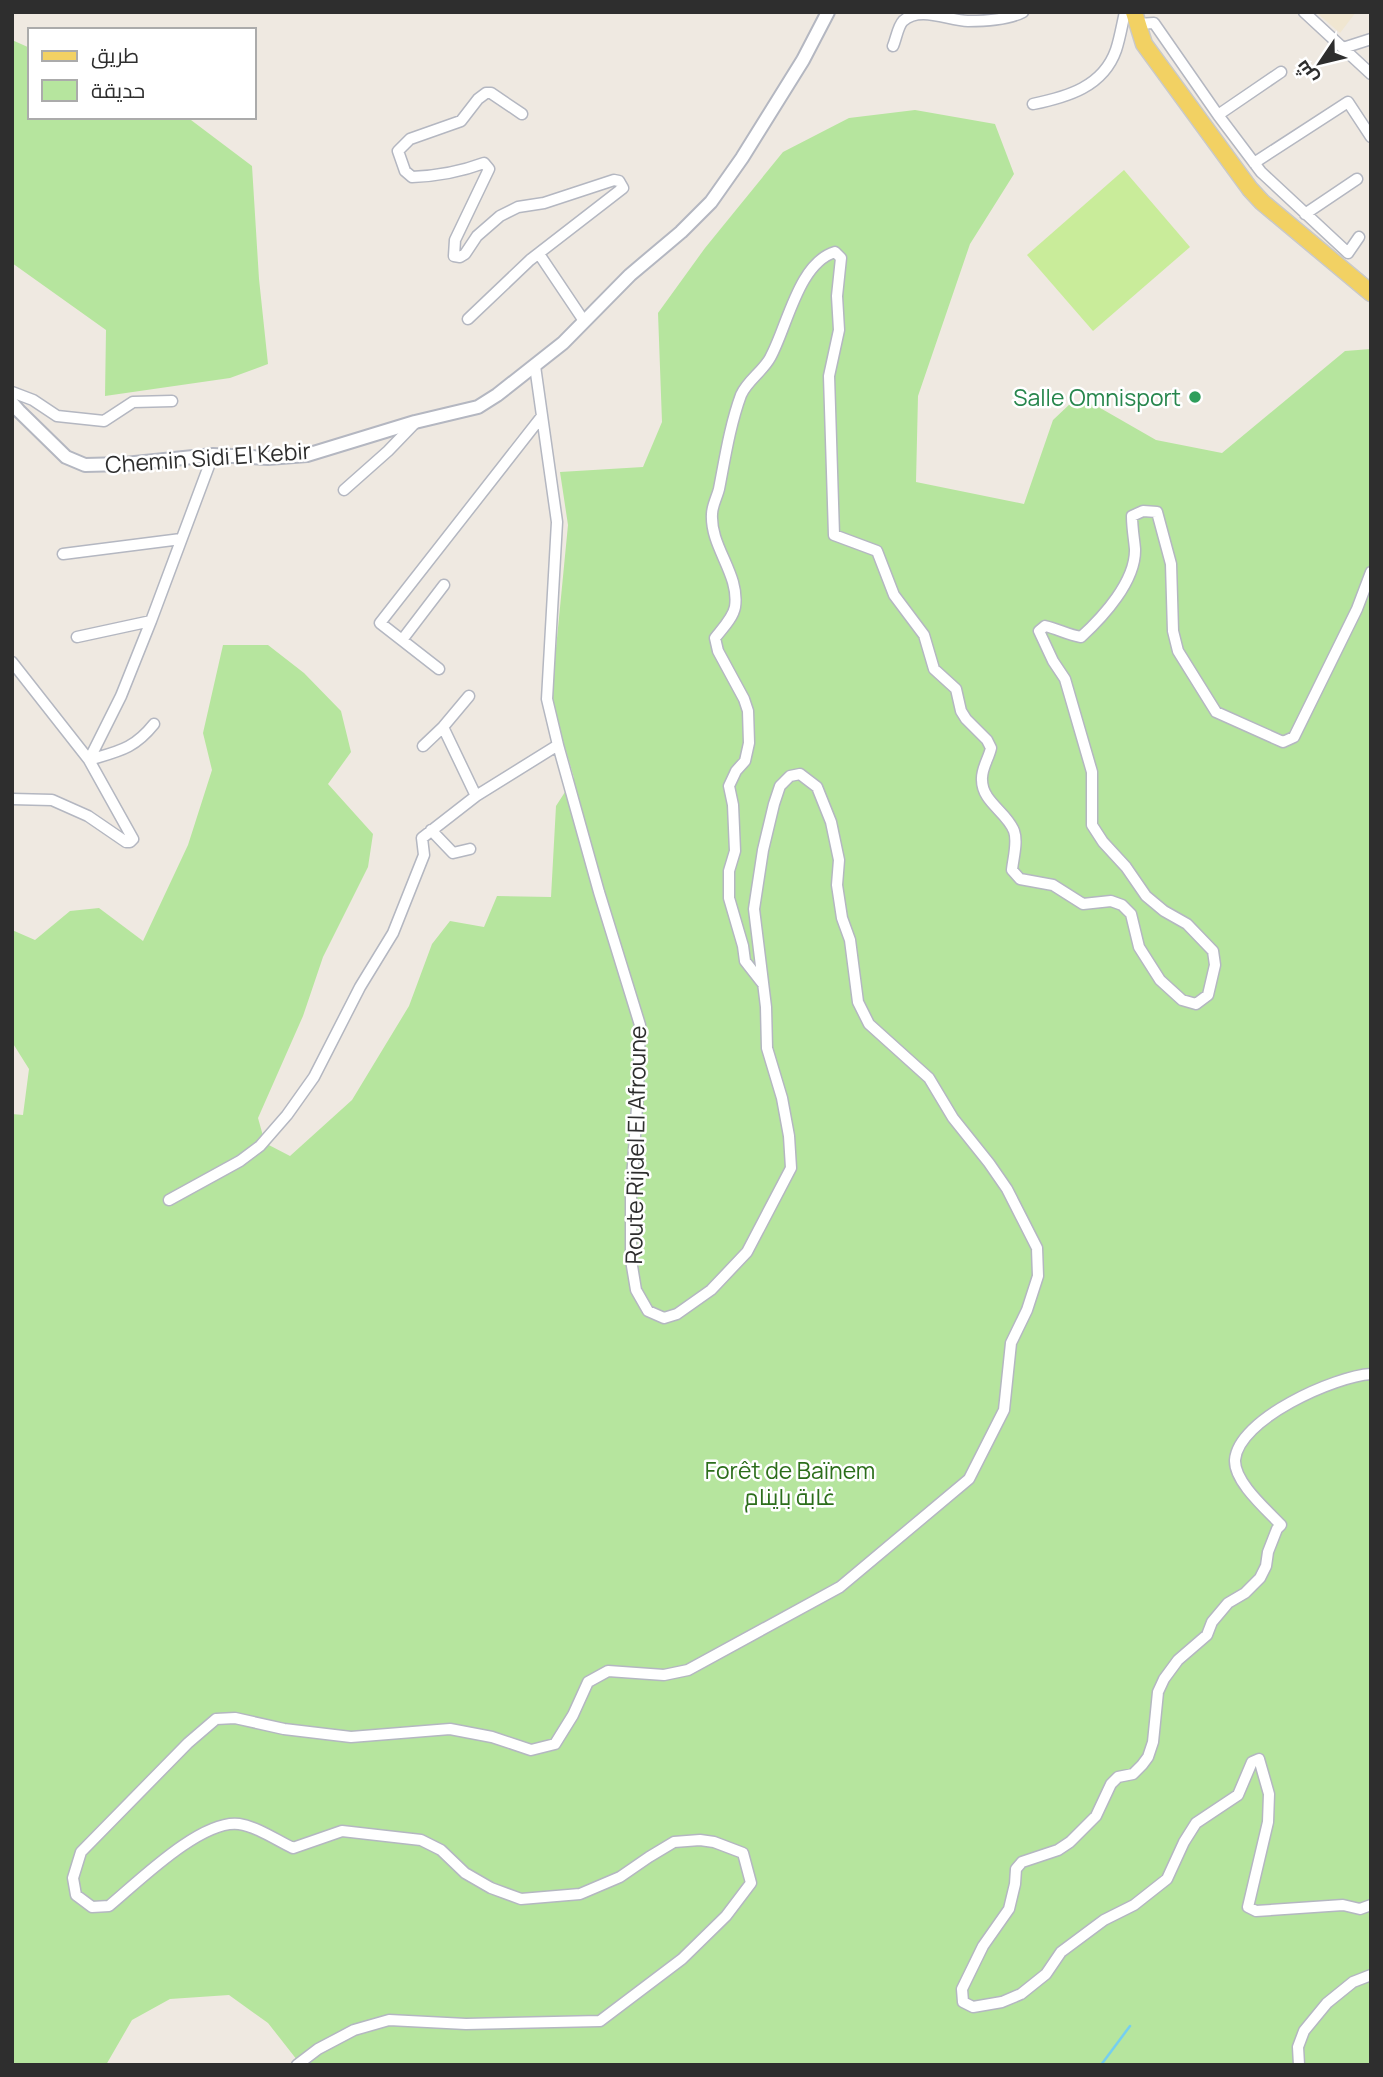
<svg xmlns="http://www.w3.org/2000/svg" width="1383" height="2077" viewBox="0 0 1383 2077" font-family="Manrope,Cairo,sans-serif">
<rect width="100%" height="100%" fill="#efe9e1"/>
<path fill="#f0e6d1" d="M1316,12h40l-16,21z"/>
<path fill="#b6e59e" d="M12,40l18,8v69h157l65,49 7,113 9,85 -38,14 -125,18 1,-66 -94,-67z
M915,110l80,14 19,50 -44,70 -52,152 -2,86 108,22 29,-84 19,-18 23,3 61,35 66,13 123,-102 26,-2v1716h-1070l-33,-42 -39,-28 -59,4 -38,21 -26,45h-94v-951l11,1 6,-46 -17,-27v-112l23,10 35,-29 29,-3 44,33 45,-96 24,-75 -9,-37 20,-88h45l36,28 37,38 10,41 -23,32 45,50 -5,33 -45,90 -20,59 -45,102 7,25 25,13 62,-56 57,-94 23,-62 18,-23 34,6 13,-31 54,1 5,-91 18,-28 -23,-78 17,-175 -8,-53 83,-5 19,-45 -4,-109 47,-65 78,-96 66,-34z"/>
<path fill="#c9ec9a" d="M1124,170l66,77 -97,84 -66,-76z"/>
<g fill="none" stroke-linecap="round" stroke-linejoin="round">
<path stroke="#75cff0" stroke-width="2.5" d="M1101,2065l29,-39"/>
<defs>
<path id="minor" d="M1304,12l67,62
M1137,24l17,-1 64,92 43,57 87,81 11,-16
M893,46c3,-7 5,-20 10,-25 17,-16 46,0 65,0 17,0 40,-1 55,-9
M1343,48l28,-9
M1033,104c34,-7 70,-17 83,-54 4,-12 6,-25 9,-38
M1218,115l63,-43
M1254,163l94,-61 23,35
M1305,214l52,-35
M539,254l45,67
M468,319l62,-59 93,-72 -4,-7 -5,-1 -70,23 -26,4 -18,9 -23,20 -12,18 -5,3 -6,-1 1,-16 34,-71 -5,-6c-24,9 -47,13 -72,14l-7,-6 -7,-20 12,-12 51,-18 17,-22 8,-6h5l31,21
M12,392l21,8 24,16 47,5 29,-19 39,-1
M344,490l44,-39 27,-28
M63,554l118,-15
M77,637l74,-16
M402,640l42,-55
M12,662l77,98 44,79 -3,3h-4l-38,-26 -36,-16 -40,-1
M439,669l-59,-46 162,-207
M443,727l33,69
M423,746l20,-19 26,-31
M89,760l32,-64 30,-75 62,-166
M89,760c30,-9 45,-11 65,-36
M431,830l22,23 17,-4
M763,984l-18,-23 -2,-15 -14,-48v-27l6,-20 -2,-46 -4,-19 7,-15 9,-10 4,-18 -1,-32 -4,-12 -26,-48 -3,-13c7,-9 18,-20 20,-31 5,-33 -25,-60 -23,-93 0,-8 5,-17 7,-25 6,-31 11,-64 22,-94 6,-14 22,-24 29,-37 17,-30 28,-95 65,-106l6,6 -4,38 2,34 -10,46 5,159 43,16 17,44 30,40 10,34 22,20 5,22 5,8 21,21 4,8c-2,10 -10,21 -9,32 0,22 25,32 32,51 4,11 -1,28 -2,39l8,9 33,6 30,19 28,-3 11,4 9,9 8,33 21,33 22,20 14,4 12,-9 7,-30 -2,-14 -26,-27 -23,-13 -18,-15 -20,-29 -23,-25 -11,-17v-53l-27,-93 -12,-18 -14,-30 6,-5c13,3 23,9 36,11 22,-20 55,-56 54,-88 -1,-11 -3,-21 -3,-33l11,-5 14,1 14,52 2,67 5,20 38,61 67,30 11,-5 63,-128 14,-37
M169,1200l71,-39 20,-15 27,-31 27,-38 46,-90 33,-54 31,-78 -2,-17 54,-42 82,-51 -11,-46 10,-177 -22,-156
M1371,1374c-36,2 -133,45 -136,86 -1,22 32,50 46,65l-4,4 -9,23 -2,14 -6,12 -15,15 -17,10 -16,19 -5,13 -29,25 -14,19 -6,13 -5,50 -5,15 -6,8 -9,9 -15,3 -7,7 -15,32 -26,26 -12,8 -36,12 -6,7 -1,15 -6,25 -26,37 -21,43 1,13 10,5 29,-5 19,-8 25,-20 15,-22 43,-32 30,-15 33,-26 17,-37 12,-19 42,-28 14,-33 7,-3 10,35 -1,28 -20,85 8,4 87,-6 17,4 11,-4
M297,2065l21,-16 36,-19 35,-10 77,4 134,-3 82,-62 44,-43 25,-33 -8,-30 -29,-11 -14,-2 -26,2 -25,15 -29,20 -40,17 -59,5 -30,-11 -26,-15 -24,-23 -20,-10 -79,-9 -49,17c-17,-8 -35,-21 -54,-24 -38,-5 -102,59 -130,82l-17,1 -16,-12 -3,-17 8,-26 107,-109 28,-24 19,-1 49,11 67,8 99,-8 42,8 39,13 24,-6 18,-29 15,-33 20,-11 56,4 24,-5 152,-83 129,-108 35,-69 7,-67 16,-33 11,-34 -1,-28 -30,-59 -18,-26 -36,-45 -24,-40 -60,-54 -11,-22 -8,-62 -8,-22 -5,-33 2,-25 -8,-38 -14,-35 -17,-13 -10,2 -10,10 -6,18 -11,46 -9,59 12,98 1,41 15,50 7,38 2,32 -44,84 -36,38 -34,24 -13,4 -16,-7 -12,-21 -5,-30v-67l7,-100 2,-68 -41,-133 -41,-147
M1299,2065l-1,-18 6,-16 23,-28 26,-21 18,-7"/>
<path id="tertiary" d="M12,403l7,8 47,46 19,8 40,-1 88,-9 55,3 39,-3 108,-33 63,-15 19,-12 66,-52 67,-68 51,-43 30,-30 31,-44 61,-98 25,-48"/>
<path id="primary" d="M1134,12l10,32 106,145 12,13 109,91"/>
</defs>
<use href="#minor" stroke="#b4b7c1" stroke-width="13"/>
<use href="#tertiary" stroke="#b4b7c1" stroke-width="16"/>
<use href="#primary" stroke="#c9c9c9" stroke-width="19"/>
<use href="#minor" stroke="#fff" stroke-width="10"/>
<use href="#tertiary" stroke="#fff" stroke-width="12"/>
<use href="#primary" stroke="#f2d163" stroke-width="16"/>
</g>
<circle fill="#2e9e5b" stroke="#fff" stroke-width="2.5" cx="1195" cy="397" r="7"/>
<g text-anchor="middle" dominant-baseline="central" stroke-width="5" stroke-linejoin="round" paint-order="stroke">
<g font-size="23" fill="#27864d" stroke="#fff" text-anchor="end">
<text x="1181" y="397">Salle Omnisport</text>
</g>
<g font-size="23" fill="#2e2e2e" stroke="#fff">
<text transform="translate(208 457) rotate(-4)">Chemin Sidi El Kebir</text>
<text transform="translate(635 1145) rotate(-89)">Route Rijdel El Afroune</text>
</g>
<g font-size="23" fill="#2c6e1b" stroke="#fff">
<text x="790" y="1470">Forêt de Baïnem<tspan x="790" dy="26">غابة باينام</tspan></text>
</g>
</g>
<rect width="1383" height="2077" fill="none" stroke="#2e2e2e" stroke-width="28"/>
<rect x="28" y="28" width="228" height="91" fill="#ffffff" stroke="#ababab" stroke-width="2"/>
<rect x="42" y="51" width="35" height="10" fill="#f2d163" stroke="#ababab" stroke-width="2"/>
<text x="91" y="63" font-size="21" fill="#2e2e2e">طريق</text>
<rect x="42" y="80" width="35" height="21" fill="#b6e59e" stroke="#ababab" stroke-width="2"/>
<text x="91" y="98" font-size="21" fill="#2e2e2e">حديقة</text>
<g transform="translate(1320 63) rotate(235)" stroke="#ffffff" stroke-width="5" paint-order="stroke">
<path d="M0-5L12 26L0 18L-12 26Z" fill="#2e2e2e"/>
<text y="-10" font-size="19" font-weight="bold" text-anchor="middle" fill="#2e2e2e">ش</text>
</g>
</svg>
